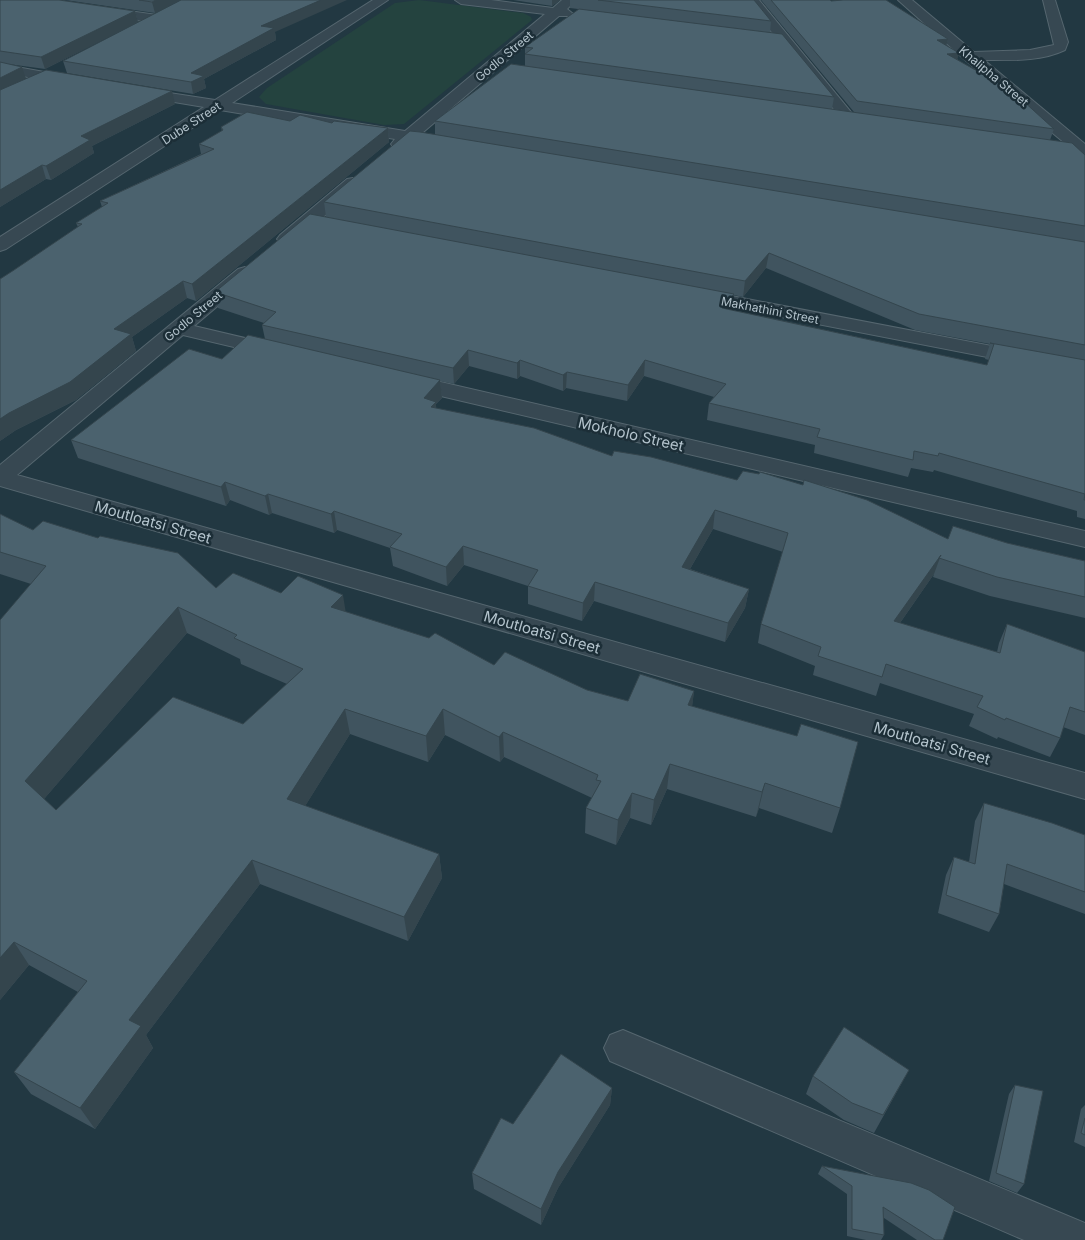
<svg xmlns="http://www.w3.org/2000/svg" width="1085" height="1240" viewBox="0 0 1085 1240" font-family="Inter,sans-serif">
<rect width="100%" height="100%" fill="#223842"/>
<path fill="#24433f" d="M419,0l104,13 8,4 1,3 -128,104 -20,1 -118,-21 -7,-7 8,-9 128,-85z"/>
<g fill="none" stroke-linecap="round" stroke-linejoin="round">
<defs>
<path id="minor" d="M20,0h32l105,15 6,4 -6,4 -131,-19z
M373,0h15l-156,103 173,28 140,-117 -84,-10 -6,-4h36l62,8 9,-8h14l-9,9 5,4 -1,3h-12l-138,118 27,5 2,3 -2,3 -6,2 -31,-5c-6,5 -9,7 -18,5l-2,-3 4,-5 -175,-29 -214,139 -6,2v-14l204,-130 -72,-12 -2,-3 2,-3 5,-1 78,12z
M746,0h13l96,117 3,3 -3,3h-10z
M898,0h14l62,52 56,-2 24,-5 -11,-45h12l13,42 -3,8c-25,12 -55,10 -81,10l101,84v13l-6,-2 -115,-96z
M0,64l72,13 5,1 2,3 -2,3 -5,1 -72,-13z
M353,178l6,1 2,4 -2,4 -67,56 -6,1 -6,-1 -3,-4 3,-4 67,-56z
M245,267l7,2 3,4 -3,4 -58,49 89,21 3,4 -3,4 -7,2 -93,-22 -166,140 1068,298v26l-1085,-313v-21l238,-196z
M695,289l390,75v12l-397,-77 -3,-4 3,-4z
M406,374l679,157v16l-687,-161 -3,-5 3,-5z
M623,1030l462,193v17h-61l-414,-179 -6,-13 6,-13z"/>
</defs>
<use href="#minor" stroke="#55666f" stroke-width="2"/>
<use href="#minor" fill="#374852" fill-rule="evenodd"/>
</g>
<path fill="#40545f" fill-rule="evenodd" d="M0,0l135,11 3,11 -93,47 -37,-5 18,15 149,25 -83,42 2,7 -43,27 -5,-1 -46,28z
M65,0h115l-25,13z
M513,0h47l-8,6z
M570,0h184l17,21 -1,12 -200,-25z
M761,0h69l1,1 117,38 -2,7 11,13 97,70 -4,11 35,15v364l-8,-2v-6l-143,-41 -1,2 -22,-4 -3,9 -94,-24 1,-8 -108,-25 2,-17 5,-6 -70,-21 -17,25 -61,-13 -3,3 -43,-15 -3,3 -48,-13 -15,18 -14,-3 2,17 -6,6v4l176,48 336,83 59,4 78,18v57l-95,-22 -57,-19 1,-3 -34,49 97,29 2,-9 8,-19 78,28v83l-22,-8 -3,11 -10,19 -52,-20 -1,2 -28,-13 5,-12 -94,-31 -4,13 -63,-21 2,-9 -57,-23 3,-19 22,-72 -70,-23 -23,40 59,20 -4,19 -20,34 -131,-41 -12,20 -54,-17v-18l-64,-21 -17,21 -54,-20 -3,-18 -53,-18 -3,3 -62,-20 -3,2 -39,-15 -4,6 -148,-48 -7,-18 151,-81 43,-20 -3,-14 2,-2 -46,-15 -3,-16 111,-75 -2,-15 111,-68v-13l90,-55v-19l309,50 -2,12 22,3zM766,268l149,62 75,14 -5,15 4,1 -2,5 -255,-55 2,-15 9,2z
M275,32l1,8 -72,39 2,9 -13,6 -126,-21 -4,-12z
M290,121l42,2 56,5 1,14 -193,159 -9,-3 -55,39 4,14 -60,49 -60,30 -16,11 14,-171 64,-43 -2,-4 26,-16 -2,-6 101,-47 -2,-10 23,-13 -1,-4z
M0,514l33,16 183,58 65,5 65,19 148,53 134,36 66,-10 -2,15 148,102 -8,25 -73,-25 -3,9 -89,-28 -16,36 -21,-7 -14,27 -31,-12 1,-25 6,-10 -88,-41 -4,5 -55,-27 -17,27 -78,-28 -45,72 134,48 3,24 -34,63 -148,-57 -114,151 7,13 -58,81 -64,-35 -17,-22 64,-80 -49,-27 -29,35 31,-416 -31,-10zM187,633l53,26 1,5 46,20 -44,40 -187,86 -12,-11z
M984,803l101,32v79l-81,-30 -5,30 -10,18 -51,-19 8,-38 8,-18 15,5 6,-41z
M909,1070l-35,63 -30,-13 -38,-26 7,-18z
M1015,1085l9,99 -7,9 -28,-12 20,-87z
M612,1088l-2,17 -52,83 -17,37 -67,-36 -2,-16 41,-49z
M1085,1105v42l-11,-5 7,-33z
M822,1166l121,74h-26l-33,-22v17l-3,5h-15l-19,-4v-42l-29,-20z"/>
<path fill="#34454d" d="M156,0h24l-25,13 -3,-11z
M321,0h26l-72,32 1,8 -72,39 2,9 -13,6 -2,-12v-9l70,-47z
M552,0h8l-8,6z
M135,11l3,11 -93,47 -4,-12z
M948,39l-3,11 -8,-10z
M959,53l-3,12 -9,-11z
M22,67l4,12 -26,13v-14z
M172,91l3,13 -83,42 2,7 -43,27 -5,-14 35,-30z
M388,128l1,14 -193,159 -4,-17z
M42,165l4,14 -46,28v-17z
M769,253l-3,15 -23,29 2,-16z
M183,281l4,17 -55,39 4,14 -60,49 -60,30 -16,11v-22l114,-90z
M734,294l-2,16 -12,14 2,-16z
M468,350l1,16 -15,18 -1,-16z
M520,360v16l-3,3v-16z
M645,360l-1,16 -17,25 1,-16z
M567,372l-1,16 -3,3v-16z
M440,380l2,18 -6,6 1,16 -13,-22z
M225,482l5,18 -4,6 -5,-19z
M268,494l4,19 -3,2 -4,-19z
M715,510l-2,19 -33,57 2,-19z
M334,511l3,19 -3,3 -3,-19z
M463,546l1,19 -17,21 -1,-19z
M941,555l-7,19 -46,66 6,-19z
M595,582l-1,19 -12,20 1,-18z
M749,589l-4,19 -20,34 3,-19z
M343,595l4,25 -16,-13z
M178,607l9,26 -149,173 -13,-25z
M694,691l-3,25 -3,-11z
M345,709l5,25 -56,90 -7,-25z
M443,709l2,26 -17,27 -2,-26z
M503,732l1,25 -4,5 -1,-25z
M670,764l-3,25 -16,36 3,-25z
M765,783l-6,25 -3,9 6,-25z
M632,793l-2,25 -14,27 2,-25z
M439,854l3,24 -34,63 -4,-24z
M252,860l8,24 -114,151 7,13 -58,81 -15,-21 49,-88z
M14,942l15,23 -29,35v-42z
M612,1088l-2,17 -52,83 -17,37v-16l17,-37z"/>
<path fill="#4b626e" stroke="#34454d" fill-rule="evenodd" d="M0,0h59l76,11 -94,46 -41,-6z
M139,0h17l-4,2z
M181,0h140l-60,26 13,2 -83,45 13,3 -13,6 -128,-21z
M598,0h156l17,21z
M771,0h59l1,1 12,-1h43l62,39 -11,1 22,13 -12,1 64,36 43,39 -197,-28z
M579,9l203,25 52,63 -309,-43 8,-6 -8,-1z
M0,62l22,5 -22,11z
M511,64l561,79 13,12v71l-650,-105z
M46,70l126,21 -91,45 9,4 -44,26 -4,-1 -42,25v-100z
M247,112l43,9 10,-6 32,8 2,-2 54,7 -196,156 -9,-3 -69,48 17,5 -61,48 -61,31 -9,6v-140l14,-9 68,-46 -6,-1 32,-20 -8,-2 114,-52 -15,-5 24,-14 -2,-3z
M410,131l10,1 665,110v103l-166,-31 -150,-61 -24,28 -421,-79z
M310,214l424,80 -12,14 265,57 7,-21 -4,-1 95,17v140h-1l1,-6 -146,-41 -1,3 -24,-5 -1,9 -96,-23 3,-8 -111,-26 17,-19 -81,-24 -17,25 -61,-13 -4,3 -43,-15 -3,3 -49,-13 -15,18 -191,-43 14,-13 -61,-20z
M248,335l192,45 -16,18 12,4 -5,5 103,21 78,28 2,-5 37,6 86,23 6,-9 16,3 1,-2 43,13 1,-5 63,20 81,39 5,-13 54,17 78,18v36l-88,-20 -58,-19 2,-3 -47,66 106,32 7,-29 78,28v60l-15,-5 -10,31 -54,-20 -1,2 -28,-13 6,-11 -97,-32 -4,13 -64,-21 3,-9 -60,-23 27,-91 -73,-23 -33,57 67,22 -21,34 -133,-41 -12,21 -55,-17 10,-16 -75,-24 -17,21 -56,-20 12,-13 -68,-23 -3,3 -63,-20 -3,2 -40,-14 -4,5 -150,-47 118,-91 33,10z
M0,514l33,16 10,-9 55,17 2,-2 78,17 38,35 17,-15 48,20 17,-17 45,19 -12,12 98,31 6,-5 59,32 11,-13 82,38 41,11 12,-27 54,17 -6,14 109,31 4,-12 57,18 -18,66 -75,-25 -3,9 -92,-28 -16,36 -22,-7 -14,27 -32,-12 15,-27 -5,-1 2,-5 -95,-43 -4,5 -56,-28 -17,27 -81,-27 -58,90 152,55 -35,63 -152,-57 -123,160 12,6 -61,82 -66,-36 73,-91 -73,-39 -14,16v-338l46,-54 -46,-14zM178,607l59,28 -3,3 69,31 -60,55 -70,-27 -117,113 -31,-29z
M984,803l68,20 33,12v57l-78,-28 -8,50 -53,-19 8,-38 21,7z
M844,1027l65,43 -26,45 -31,-12 -39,-27z
M561,1054l51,34 -54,84 -17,37 -69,-36 29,-55 12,6z
M1015,1085l28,6 -19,93 -28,-11z
M1085,1118v17l-4,-2z
M822,1166l89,17 18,7 26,17 -12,33h-8l-52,-33 1,28 -32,-6v-43z"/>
<g text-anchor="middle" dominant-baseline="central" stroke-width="5" stroke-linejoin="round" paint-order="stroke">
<g font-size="12" fill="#b3c3cc" stroke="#1c2e37">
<text transform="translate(504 56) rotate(-40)">Godlo Street</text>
<text transform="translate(994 76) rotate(40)">Khalipha Street</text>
<text transform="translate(191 123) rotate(-33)">Dube Street</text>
<text transform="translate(770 310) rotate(11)">Makhathini Street</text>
<text transform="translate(193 316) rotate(-40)">Godlo Street</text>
</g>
<g font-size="15" fill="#b3c3cc" stroke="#1c2e37">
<text transform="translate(631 434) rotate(13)">Mokholo Street</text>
<text transform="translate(153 522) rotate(16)">Moutloatsi Street</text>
<text transform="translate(542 632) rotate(16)">Moutloatsi Street</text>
<text transform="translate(932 743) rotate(16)">Moutloatsi Street</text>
</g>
</g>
</svg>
